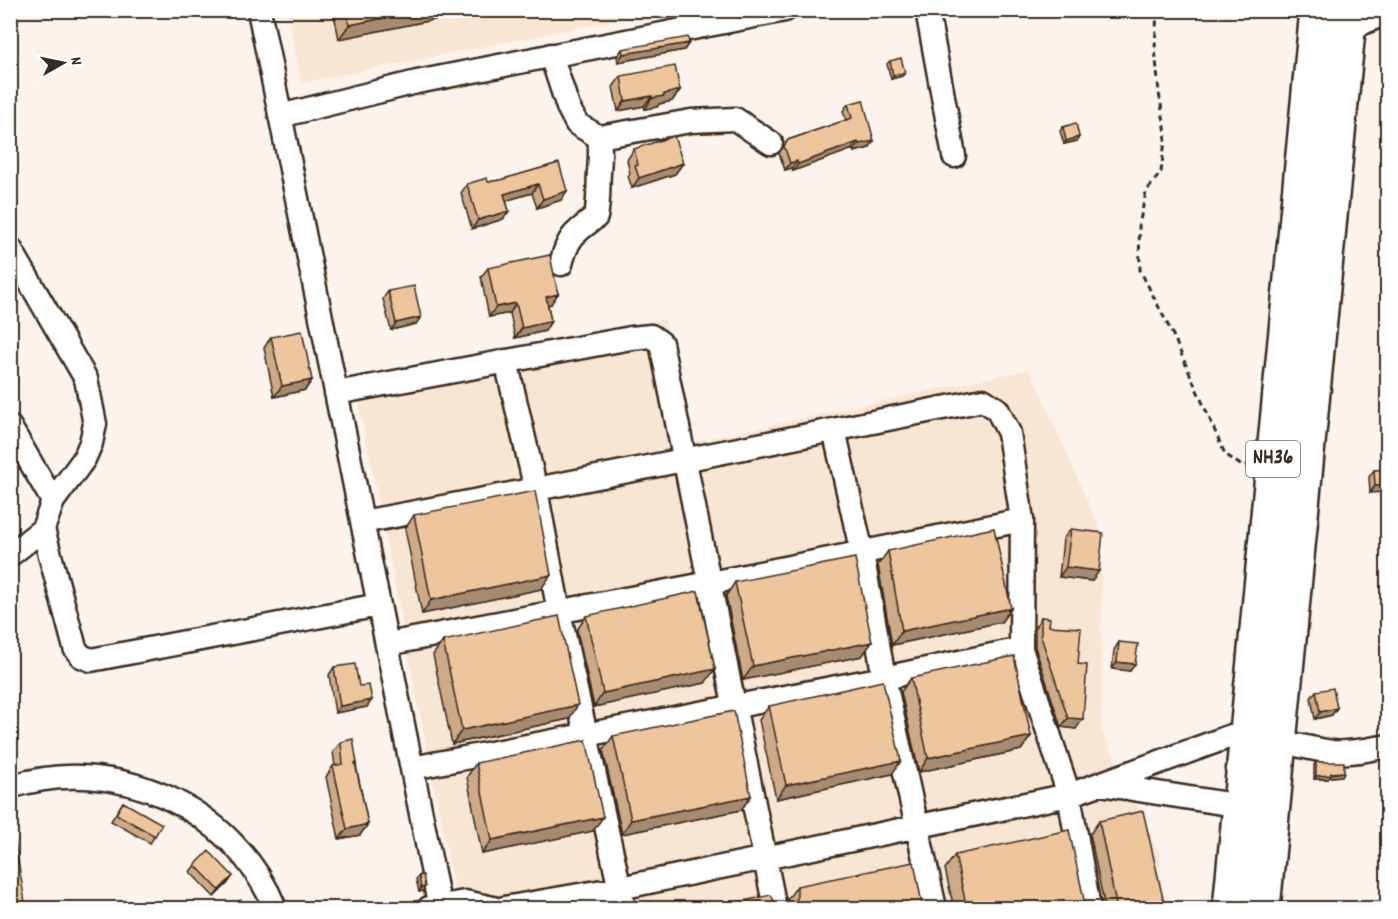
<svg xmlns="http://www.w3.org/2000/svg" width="1398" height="919" viewBox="0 0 1398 919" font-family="Dekko,sans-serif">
<rect width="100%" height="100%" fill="#fcf4ec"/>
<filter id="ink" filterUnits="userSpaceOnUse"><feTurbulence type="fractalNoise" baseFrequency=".0167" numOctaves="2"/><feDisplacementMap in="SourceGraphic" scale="12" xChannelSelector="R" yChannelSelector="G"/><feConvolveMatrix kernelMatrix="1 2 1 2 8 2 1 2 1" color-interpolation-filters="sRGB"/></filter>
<g filter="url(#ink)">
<path fill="#f8e6d5" d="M287,10l377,1 -363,72z
M665,319l24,124 341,-74 72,165 -1,194 59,127 2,53h-704l-104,-529z"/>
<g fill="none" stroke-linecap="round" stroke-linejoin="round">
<defs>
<path id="minor" d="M259,10l181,898
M927,10l27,146
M1349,29l39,-17
M551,55l17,52 9,17 22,13 92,-16 44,-2 36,24
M280,116l137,-34 368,-72
M10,248l76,131 9,45 -4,19 -7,16 -31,42 -10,28
M561,264c7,-27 13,-31 35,-47 3,-15 2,-30 3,-45 1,-13 2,-22 0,-35
M506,361l30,129 23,122 65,296
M336,393l295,-55 20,-2 10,7 114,565
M10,427l43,74
M834,430l28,123 22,125 51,230
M362,522c208,-38 414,-81 621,-122l14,9 12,24 13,87 -1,129 48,146 20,113
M10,555l33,-26 32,119 6,8 10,4 288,-55
M387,644l323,-61 312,-63
M412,768l472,-90 137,-29
M1100,784l154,24
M10,787c104,-34 224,20 265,121
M429,908l36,-6 28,6
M504,908l116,-20 449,-93 162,-59c35,-1 67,11 101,16 17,2 38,-3 56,-6"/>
<path id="highway" d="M1230,908l87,-898
M1263,908l87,-898"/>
</defs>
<use href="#minor" stroke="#3b2a1e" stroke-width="27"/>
<use href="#highway" stroke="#3b2a1e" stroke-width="38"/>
<path stroke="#3b2a1e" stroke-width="3" stroke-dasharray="6 4.5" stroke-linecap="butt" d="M1157,10l-2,38 4,45 7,40 -5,39 -15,20 -7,33 1,45 32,63 53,121 17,12 8,-1"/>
<use href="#minor" stroke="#fff" stroke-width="22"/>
<use href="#highway" stroke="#fff" stroke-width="33"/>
</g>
<path fill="#cdaa88" stroke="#3b2a1e" stroke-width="1.5" d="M333,10h149l-143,29z
M689,43l-5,7 -66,12 -1,-5 5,-8z
M890,61l15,12 -3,3 -11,3 -4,-15z
M621,76l59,14 -8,11 -13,3 -2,3 -12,2 -1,-3 -26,5 -5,-24z
M848,104l26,37 -5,7 -15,4 -1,-3 -60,22 -1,-3 -7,2 -6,-17 9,-13 58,-20 -3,-9z
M1063,127l14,14 -13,3 -4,-13z
M634,149l49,14 -8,11 -43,14 -4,-12 2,-2 -3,-14z
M559,163l2,37 -24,8 -5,-15 -26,7 3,11 -6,8 -31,10 -11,-36 6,-9 21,-2 12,-2z
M488,268l63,36 -3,1 3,16 -6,10 -30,7 -5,-25 -21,4 -8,-40z
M388,291l28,33 -25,6 -8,-31z
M271,337l41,43 -7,10 -31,7 -10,-49z
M1388,469l-18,24 -1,-16 5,-7z
M414,515l127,74 -119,25 -17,-85z
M1071,529l21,52 -33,-4 4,-38z
M888,551l123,57 -10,14 -109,23 -14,-80z
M735,582l137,60 -10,14 -119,24 -17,-84z
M586,616l119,67 -111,24 -17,-77z
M1041,617l8,9 29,38 -2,65 -15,-2 -26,-80v-20z
M443,641l126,78 -117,25 -19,-89z
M1119,642l16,22 -5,7 -18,-2 2,-19z
M334,667l25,19 8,21 -32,6 -6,-38z
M911,678l120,58 -10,14 -102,22 -18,-80z
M1316,691l16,24 -17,4 -4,-21z
M769,706l123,68 -116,25 -17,-79z
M613,736l138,60 -10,14 -119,24 -19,-84z
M341,742l16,21 -1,2 12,59 -8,11 -21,4 -13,-62 7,-11h2l-2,-14z
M1316,762l28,10 -2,4 -12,1 -2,2h-14v-14z
M476,763l117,68 -111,23 -15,-77z
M123,802l32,34 -5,7 -39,-22z
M1099,821l65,82 -4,6h-55l-15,-75z
M955,855l131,54h-132l-9,-40z
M195,865l33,18 -14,14 -24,-25z
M419,876l4,15 -4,1 -3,-13z
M797,886l126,23h-216l68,-6 6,4h6v-7z"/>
<path fill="#a78b6f" stroke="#3b2a1e" stroke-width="1.5" d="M423,10h59l-143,29 10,-14z
M689,43l-5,7 -66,12 5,-8z
M905,73l-3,3 -11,3 2,-4z
M680,90l-8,11 -13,3 -2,3 -12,2 7,-11 12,-4z
M652,96l-8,10 -26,5 7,-10z
M1079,137l-2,4 -13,3 2,-3z
M874,141l-5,7 -15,4 5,-8z
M858,142l-5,7 -60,22 5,-7z
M797,161l-5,7 -7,2 5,-7z
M683,163l-8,11 -43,14 7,-10z
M538,184l-6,9 -34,10 6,-9z
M567,191l-6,9 -24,8 6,-9z
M509,211l-6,8 -31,10 6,-9z
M558,294l-7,10 -12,3 7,-10z
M516,303l-6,10 -21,4 7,-10z
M421,317l-5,7 -25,6 5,-7z
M551,321l-6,10 -30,7 7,-10z
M312,380l-7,10 -31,7 8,-11z
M1388,485v7l-18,1 5,-7z
M1066,567l33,4 -7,10 -33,-4z
M551,575l-10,14 -119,25 9,-14z
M1011,608l-10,14 -109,23 10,-14z
M872,642l-10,14 -119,24 10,-14z
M1117,662l18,2 -5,7 -18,-2z
M715,669l-10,14 -111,24 9,-14z
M372,700l-5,7 -32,6 5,-7z
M578,705l-9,14 -117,25 10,-14z
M1337,708l-5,7 -17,4 5,-7z
M1068,718l15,1 -7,10 -15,-2z
M1031,736l-10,14 -102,22 9,-14z
M901,761l-9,13 -116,25 10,-14z
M1344,772l-2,4 -12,1 -2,2h-14l2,-3z
M751,796l-10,14 -119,24 9,-14z
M603,817l-10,14 -111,23 10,-14z
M368,824l-8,11 -21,4 8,-10z
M233,876l-5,7 -14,14 5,-7z
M425,887l-2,4 -4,1 2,-4z
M25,902l-5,7h-10v-5z
M1164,903l-4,6h-17l1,-2z"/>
<path fill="#eec69e" stroke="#3b2a1e" stroke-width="1.5" d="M346,10h77l-74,15z
M688,37l1,6 -66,11 -1,-5z
M901,58l4,15 -12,2 -3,-14z
M675,66l5,24 -16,4v2l-12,2v-2l-27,5 -4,-25z
M863,100l11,41 -15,3 -1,-2 -60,22 -1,-3 -7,2 -6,-17 4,-6 64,-22 -4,-14z
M1076,123l3,14 -13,4 -3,-14z
M674,136l9,27 -44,15 -4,-12 3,-1 -4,-16z
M559,163l8,28 -24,8 -5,-15 -34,10 5,17 -31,9 -11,-36 20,-6 1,4 12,-2z
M550,255l8,39 -12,3 5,24 -29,7 -6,-25 -20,4 -8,-39z
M414,286l7,31 -25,6 -8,-32z
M302,331l10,49 -30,6 -11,-49z
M1388,469v16l-13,1 -1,-16z
M535,491l16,84 -120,25 -17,-85z
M994,528l17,80 -109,23 -14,-80z
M1071,529l32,4 -4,38 -33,-4z
M855,558l17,84 -119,24 -18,-84z
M698,591l17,78 -112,24 -17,-77z
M559,616l19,89 -116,25 -19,-89z
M1041,617l9,1 -1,8 32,2 -3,36 9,1 -4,54 -15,-1 -27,-81z
M1119,642l19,2 -3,20 -18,-2z
M1014,656l17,80 -103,22 -17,-80z
M355,664l4,22 10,-1 3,15 -32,6 -6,-39z
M883,681l18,80 -115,24 -17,-79z
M1333,688l4,20 -17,4 -4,-21z
M734,711l17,85 -120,24 -18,-84z
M353,739l4,24h-2l13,61 -21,5 -14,-63 10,-2 -2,-22z
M586,740l17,77 -111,23 -16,-77z
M1316,762h28v10l-13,1v2l-15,1z
M123,802l39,22 -7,12 -39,-22z
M1143,811l21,92 -20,4v2h-27l-18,-88z
M1069,830l17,79h-119l-12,-54z
M10,836h4l11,66 -15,2z
M209,851l24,25 -14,14 -24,-25z
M914,862l9,47h-216l64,-14 4,8 6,4h7l6,-3 3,-5v-13z
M423,875l2,12 -4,1 -2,-12z
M241,900l5,9h-21z"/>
</g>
<g text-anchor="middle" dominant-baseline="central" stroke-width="4.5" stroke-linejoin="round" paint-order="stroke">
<rect fill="#fff" stroke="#766a62" stroke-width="1.5" x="1246" y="441" width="54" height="36" rx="4.5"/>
<g font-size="21" font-weight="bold" fill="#3b2a1e">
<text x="1273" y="459">NH36</text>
</g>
</g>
<rect width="1398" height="919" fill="none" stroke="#fff" stroke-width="36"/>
<rect x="18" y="18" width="1362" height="883" fill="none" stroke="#3b2a1e" stroke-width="2" filter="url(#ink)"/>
<g transform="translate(63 63) rotate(81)" stroke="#ffffff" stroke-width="4.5" paint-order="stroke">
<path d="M0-4.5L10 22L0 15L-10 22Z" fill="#3b2a1e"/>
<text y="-9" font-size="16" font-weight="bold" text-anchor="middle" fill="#3b2a1e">N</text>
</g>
</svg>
